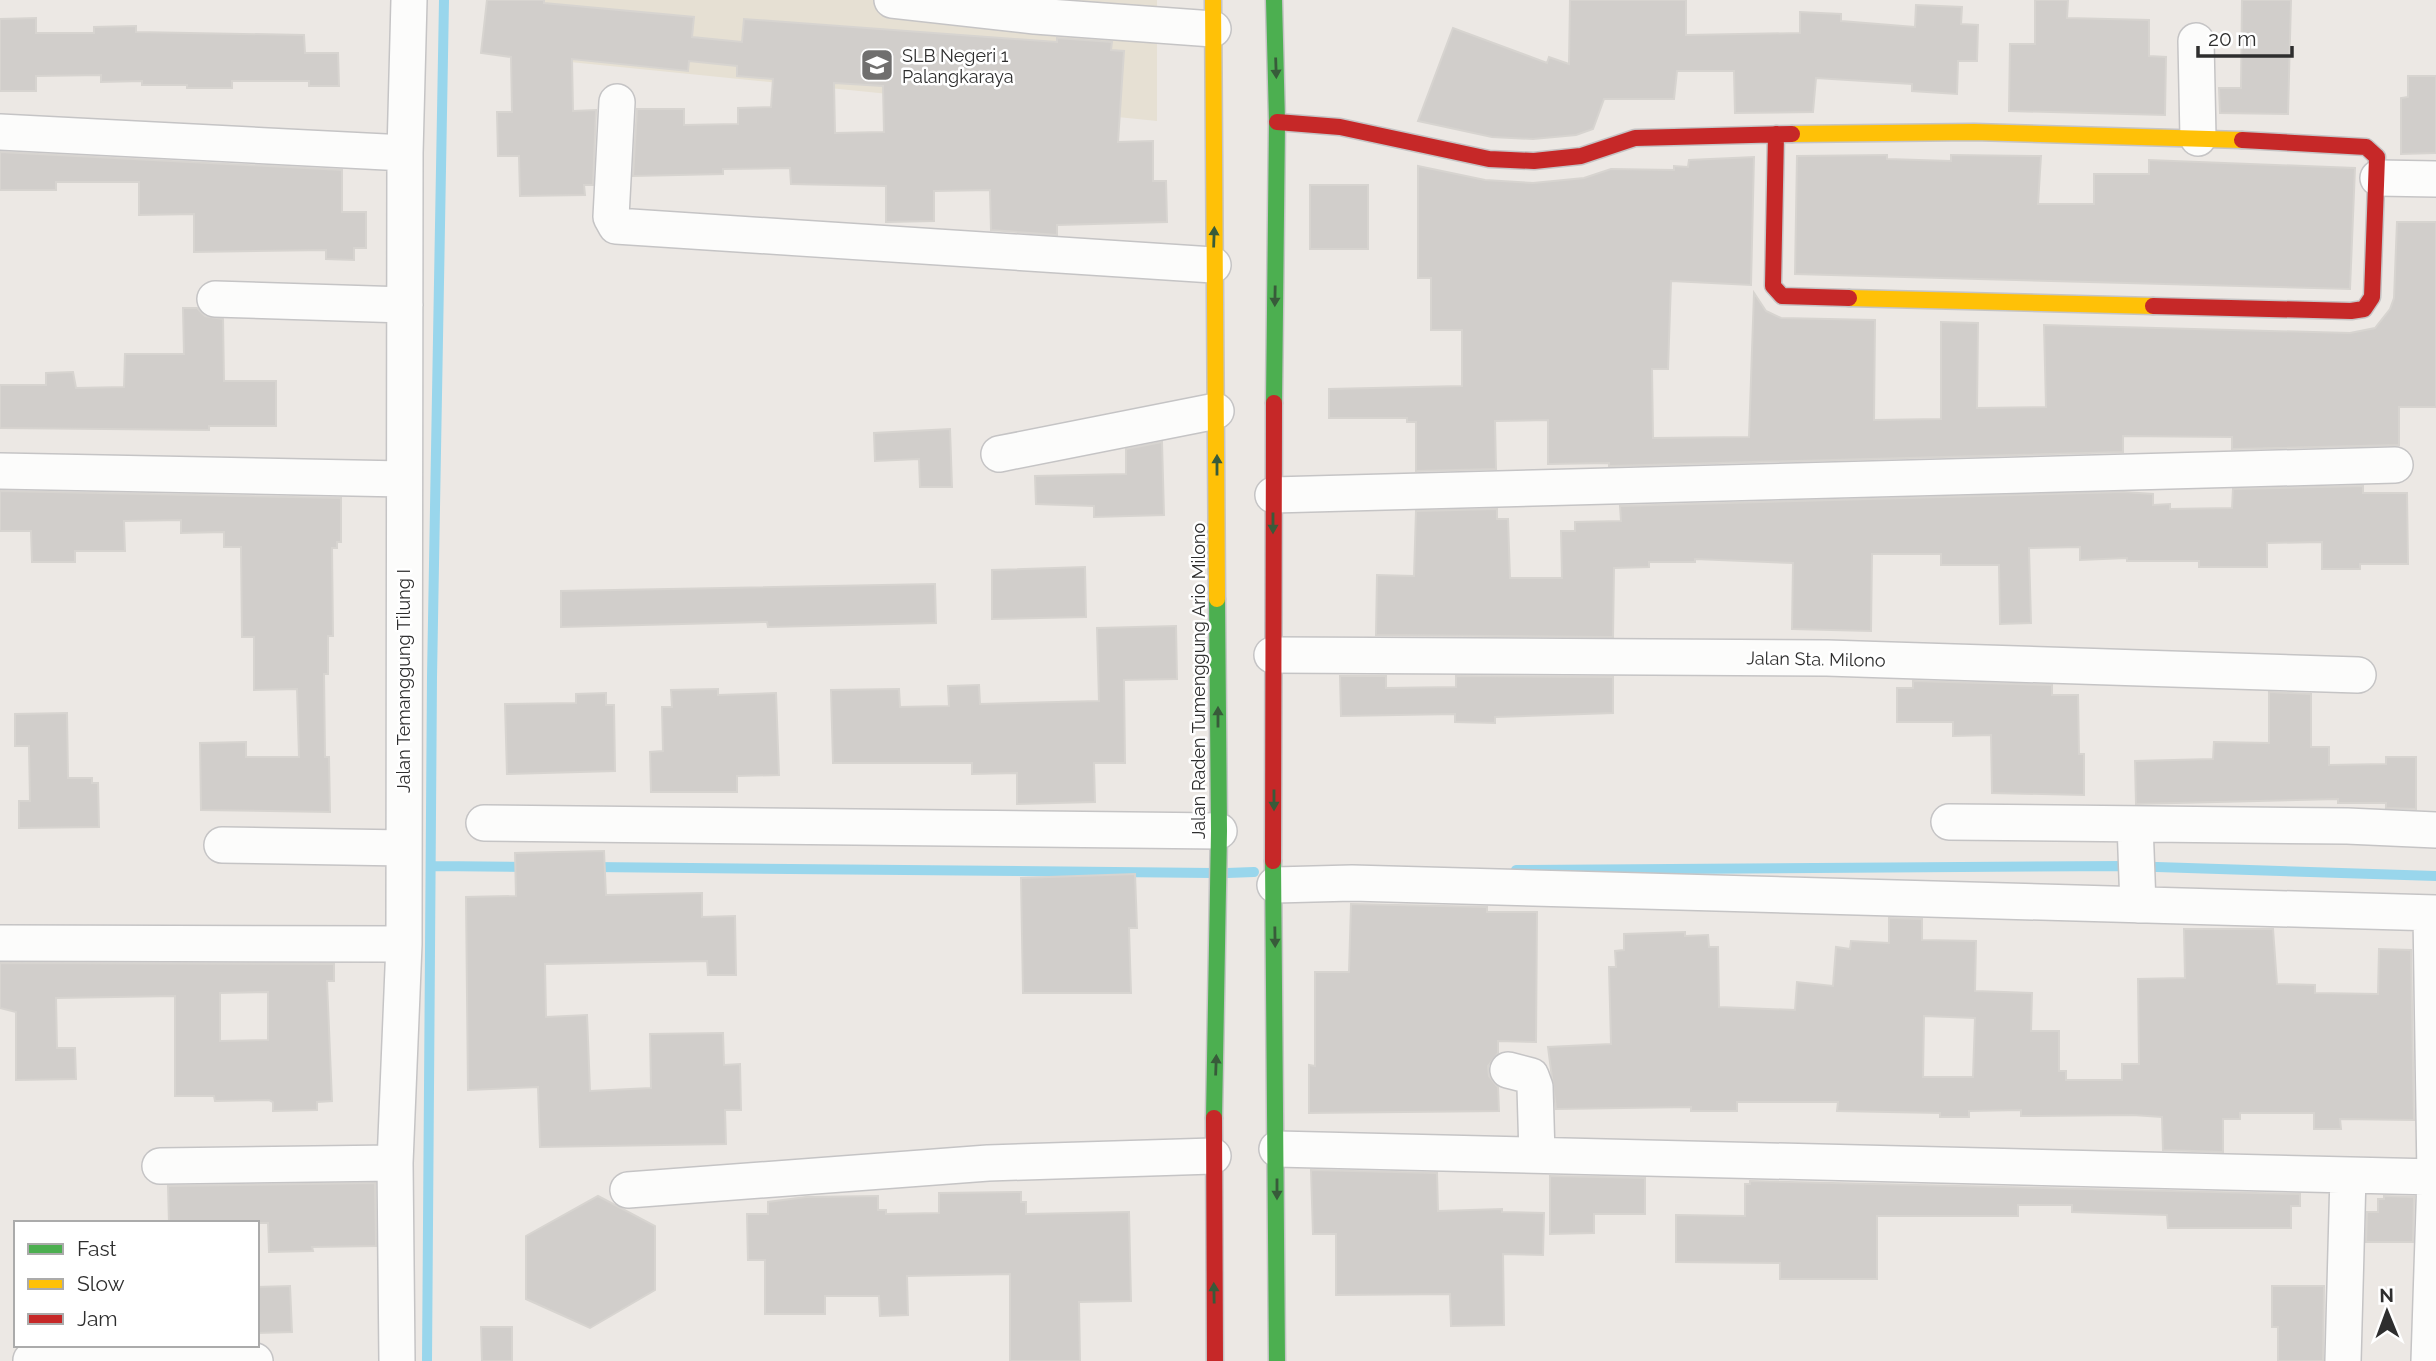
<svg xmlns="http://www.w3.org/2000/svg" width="2436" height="1361" viewBox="0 0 2436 1361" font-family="Raleway,sans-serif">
<rect width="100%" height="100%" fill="#ece8e4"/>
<path fill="#e6e0d3" d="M487,0h670v121l-676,-68z"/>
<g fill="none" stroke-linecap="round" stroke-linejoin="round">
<path stroke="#99d6ec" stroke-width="10" d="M432,866l94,1
M593,867l619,6
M1516,870l610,-4 310,10
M1227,873l27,-1
M427,1361l5,-684 12,-677"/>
</g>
<path fill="#d1cecb" stroke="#d7d4d0" stroke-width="2" fill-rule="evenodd" d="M487,0h57v3l150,14 -2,20 50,5 2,-23 313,23v-4l55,4 -1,8 13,1 -6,91 35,-1v40h13l1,41 -110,3v10l-66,-5 -1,-40 -56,1v30l-48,1v-36l-95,-2 -1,-16 -67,1v5l-90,2 4,-67h47v16l54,-1v-16l33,-1 2,-28 -36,-3v-10l-48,-5 -1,10 -116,-12 1,52 23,-1 -3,75h-9l1,10 -65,1 -1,-40h-21l-1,-44h15l-1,-55 -30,-4zM834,83l49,3 1,46 -49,1z
M1570,0h116v35l114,-2v-21l41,2v7l74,6 1,-22 46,2 -1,17 17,1 -1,36h-19l-1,33 -45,-3v-7l-96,-6 -3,34 -78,1 -1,-42h-57l-3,28h-70l-11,30 -17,6 -43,4 -41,-2 -74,-16 35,-93 94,35 2,-6 20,7z
M2035,0h33l-1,18 82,2v36l17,1 -1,58 -156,-4 1,-67h25z
M2242,0h49l-3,114 -68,-1 -1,-25h22z
M36,18v15h58v-6l42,-1v6l168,3 1,18h33l1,33h-30v-5h-77v7h-45v-3h-45v-4l-41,1v-7l-65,1v15h-36v-72z
M2408,76h28v77l-35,1v-56l7,-1z
M0,152l342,18v42h24v36h-12v12l-28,-1v-9l-132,2v-38l-55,1v-33h-83v8h-56z
M1887,155v4l64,2v-6l90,1 -3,48h56v-30h55v-14l206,8 -5,121 -555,-15 2,-118z
M1754,157l-3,128 -80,-4 -3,88h-16l1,69 96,-1 5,-144 12,18 15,7 94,2 -1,100 67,-1v-97l37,1 -1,85 69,-1 -2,-82 306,8 25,-5 15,-19 4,-11 3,-76h39v185h-37v38l-167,4v-12l-109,-1v16l-514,14v-3l-61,1v-44l-53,1 1,48 -80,2v-49h-9v-4h-78v-29l133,-3v-56h-31v-52h-13v-112l67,14 48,3 51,-5 27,-9 63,1v-4l14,1 1,-7z
M1310,185h58v64h-58z
M183,308h14l8,8 18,3 1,62h52v45h-67v4l-209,-2v-43h46v-12l27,-1 3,16 48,-1 1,-33h59z
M950,429l2,58h-32l-1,-28 -44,2 -1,-28z
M1162,442l2,73 -70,2v-11l-58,-2 -1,-28 91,-2v-25z
M2363,486v7h44l1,71h-48v5h-38v-27l-55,1v24h-68v-6h-72v-3l-47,2v-13l-51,1 2,75 -31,1 -1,-59h-58v-11h-69l-1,77 -79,-2 1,-66 -98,-4v3h-46v5l-35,1 -1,69 -237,-2 1,-60 37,1 2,-65 81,-2v10h11l2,59h52l-1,-47h14v-9l46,-1 -1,-15 504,-14 29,2v11l17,-1v5l62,-1 1,-19z
M0,491l341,7v44h-4v6h-5l1,88h-5v38h-4l1,83h4l1,55 -129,-2 -1,-67 46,-1v15h53l-2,-68 -43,1v-53h-12l-1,-90h-17v-15l-43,1v-13l-57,1 1,30h-50v11h-43l-1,-31h-31z
M1085,567l1,50 -94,2v-49z
M935,584l1,39 -168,4 -1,-5 -206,5v-36z
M1176,626l1,53 -53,1 1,83h-31l1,39 -78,2v-31l-45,1v-11h-139l-2,-73 68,-1 1,18 49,-1 -1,-20 31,-1 1,19 119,-3 -2,-73z
M1340,676h46v12l70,-1v-11l157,1v36l-118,4v6l-40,-1v-8l-114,2z
M1913,681l139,4v10h26l1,59h5v41l-92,-2 -1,-58 -38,1v-14h-56v-34h16z
M718,689v6l58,-2 3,82 -42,1v16h-86l-1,-40 13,-1 -1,-44h10l-1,-17z
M2269,692l42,2v53h18v18l57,-1v-7h30v52l-30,-1v-5h-48v-4l-202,5 -1,-43 78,-2 1,-17 55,1z
M606,693v12h8l1,66 -108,3 -2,-70 71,-1v-9z
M67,713l1,65h24v5h6l1,44 -80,1v-27h11l-1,-55h-14v-32z
M604,851l2,44 96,-2v24l33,-1 1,59h-28l-1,-14 -162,3 1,53 41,-2 3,76 61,-3 -1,-54 73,-1 1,32 16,-1 1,46h-16l1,34 -186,3 -2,-60 -70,3 -2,-193 50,-1 -1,-43z
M1135,874l2,54h-8l2,65h-108l-2,-115z
M1351,904l136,3v5h50l-1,130 -38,-1v12l-10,13 1,10 9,11 1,24 -190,2v-48l6,1v-94h34z
M1889,918l33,1v21l54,1 -1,50 57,2 -1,38h28v40h7v9h56v-16h17l-1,-85 47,-1 -1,-49h89l4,55 38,1v8l63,1 1,-45 32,1 3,170 -74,-1 1,10h-27v-16h-74v6h-17v33l-60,-2 -1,-33 -29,-2 -112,1v-6l-52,1v6h-29v-4l-103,-2 1,-9h-101v9h-46v-4l-135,2 -8,-62 63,-3 -2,-77h7l-1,-16 9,-1v-16l61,-2v4l23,-1 1,12h9l1,60 76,3 2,-28 36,4 3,-39 14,2 1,-8 38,2zM1924,1016l51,2 -2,59h-50z
M0,963l334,1v17h-7l5,120 -15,1v8l-44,1v-9l-4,-2 -54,1 -1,-5h-39v-100l-119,2 1,50h18l1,31 -60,1v-68l-16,-4zM268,992v48l-48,1v-48z
M1311,1170l126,3 1,38 64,-2v3l42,1 -1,42 -40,-1 1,71 -53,1 -1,-32 -114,1v-61h-23z
M1550,1176l95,2v36h-51v19l-44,1z
M1750,1181l550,13v12h-9v22h-123l-1,-13 -95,-3v-7h-54v11h-141v63h-97v-16l-104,-1v-47l69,1v-32h5z
M375,1183l1,63 -64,1 1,4 -44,1 -1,-29h-99l-1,-37z
M1021,1192v10h5v12l103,-2 2,89 -52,1 1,59h-70v-87l-103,2 1,39 -28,1 -1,-20h-54v18h-60v-54h-17l-1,-46h21v-12l38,-5 72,-1v14h8v4l53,-1v-20z
M598,1196l57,30v64l-65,38 -64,-29v-63z
M2384,1196l30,1 -1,45h-47l1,-30h11v-13h6z
M290,1286l2,46 -35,1v-46z
M2272,1286h52l-1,75h-45v-34h-6z
M481,1327h31v34h-30z"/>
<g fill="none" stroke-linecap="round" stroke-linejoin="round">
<defs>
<path id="street" d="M892,0l143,16 178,13
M2196,41l2,97
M617,102l-6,115 5,9 597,39
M0,132l405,21
M2378,178l58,1
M215,299l190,6
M999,454l217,-43
M0,471l403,8
M1273,495l1122,-30
M1272,655l555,3 531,17
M1949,822l398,4 89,4
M484,823l735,8
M2135,824l3,81
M222,845l182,3
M1275,885l77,-2 1084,30
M0,943l404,1
M1508,1070l23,6 4,11 2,68
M1277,1149l1158,28
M160,1166l235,-3
M628,1190l360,-27 225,-7
M31,1360l200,-5 24,6
M397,1361l-2,-198 9,-219 1,-791 4,-153
M2343,1361l5,-186
M2429,1361l6,-184 -4,-264"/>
<path id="fast" d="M1274,0l3,122 -3,281
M1273,861l4,500
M1214,1118l5,-287 -2,-232"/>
<path id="slow" d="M1213,0l4,599
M1792,134l182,-2 268,8
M1849,298l304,8"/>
<path id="jam" d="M1277,122l63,5 149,32 45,2 47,-5 54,-18 157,-4
M1776,134l-3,152 9,10 67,2
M2153,306l198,5 13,-2 8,-12 5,-140 -11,-10 -124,-7
M1273,861l1,-458
M1214,1118l1,243"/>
</defs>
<use href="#street" stroke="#c5c4c5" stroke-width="38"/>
<use href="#fast" stroke="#c5c4c5" stroke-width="19"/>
<use href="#slow" stroke="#c5c4c5" stroke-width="19"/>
<use href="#jam" stroke="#c5c4c5" stroke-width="19"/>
<use href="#street" stroke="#fcfcfb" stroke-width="35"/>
<use href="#fast" stroke="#4caf50" stroke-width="16"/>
<use href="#slow" stroke="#ffc107" stroke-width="16"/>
<use href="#jam" stroke="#c62828" stroke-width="16"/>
</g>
<defs><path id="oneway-solid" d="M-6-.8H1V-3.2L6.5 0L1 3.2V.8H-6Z" transform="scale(1.75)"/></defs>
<g fill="#385b3a">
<use href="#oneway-solid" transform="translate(1276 68) rotate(88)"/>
<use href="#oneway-solid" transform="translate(1214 237) rotate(-88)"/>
<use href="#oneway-solid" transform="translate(1275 296) rotate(91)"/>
<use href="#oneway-solid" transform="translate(1217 465) rotate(-90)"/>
<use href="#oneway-solid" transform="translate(1273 523) rotate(90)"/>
<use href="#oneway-solid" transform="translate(1218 717) rotate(-90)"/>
<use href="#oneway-solid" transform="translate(1274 800) rotate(90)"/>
<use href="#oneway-solid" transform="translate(1275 937) rotate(89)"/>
<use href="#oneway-solid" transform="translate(1216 1065) rotate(-88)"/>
<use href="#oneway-solid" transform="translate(1277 1189) rotate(90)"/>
<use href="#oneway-solid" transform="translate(1214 1293) rotate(-91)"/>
</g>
<defs>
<symbol id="school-square" viewBox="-11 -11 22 22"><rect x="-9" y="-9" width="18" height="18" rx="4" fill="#706f6e" stroke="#fff"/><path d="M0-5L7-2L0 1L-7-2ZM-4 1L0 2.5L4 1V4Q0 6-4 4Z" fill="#fff"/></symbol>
</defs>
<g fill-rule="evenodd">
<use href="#school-square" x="858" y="46" width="38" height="38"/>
</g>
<g text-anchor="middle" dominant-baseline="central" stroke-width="5" stroke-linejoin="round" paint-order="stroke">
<g font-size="18" fill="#2e2e2e" stroke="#fff" text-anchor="start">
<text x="902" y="55">SLB Negeri 1<tspan x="902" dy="21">Palangkaraya</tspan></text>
</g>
<g font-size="18" fill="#2e2e2e" stroke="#fff">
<text transform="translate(1816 659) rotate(1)">Jalan Sta. Milono</text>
<text transform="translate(403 681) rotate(-90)">Jalan Temanggung Tilung I</text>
<text transform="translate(1198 681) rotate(-90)">Jalan Raden Tumenggung Ario Milono</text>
</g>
</g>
<rect x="14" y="1221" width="245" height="126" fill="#ffffff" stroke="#ababab" stroke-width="2"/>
<rect x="28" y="1244" width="35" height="10" fill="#4caf50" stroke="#ababab" stroke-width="2"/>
<text x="77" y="1256" font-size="21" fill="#2e2e2e">Fast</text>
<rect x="28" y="1279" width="35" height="10" fill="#ffc107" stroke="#ababab" stroke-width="2"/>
<text x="77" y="1291" font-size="21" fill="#2e2e2e">Slow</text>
<rect x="28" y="1314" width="35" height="10" fill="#c62828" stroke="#ababab" stroke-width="2"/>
<text x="77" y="1326" font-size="21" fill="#2e2e2e">Jam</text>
<g transform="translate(2387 1312) rotate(359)" stroke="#ffffff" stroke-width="5" paint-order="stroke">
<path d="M0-5L12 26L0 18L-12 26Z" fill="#2e2e2e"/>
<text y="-10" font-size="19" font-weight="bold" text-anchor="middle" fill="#2e2e2e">N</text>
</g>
<path d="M2198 46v10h94v-10" fill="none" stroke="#2e2e2e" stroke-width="3.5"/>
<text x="2208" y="46" font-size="21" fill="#2e2e2e" stroke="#ffffff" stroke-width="5" paint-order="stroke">20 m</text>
</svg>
